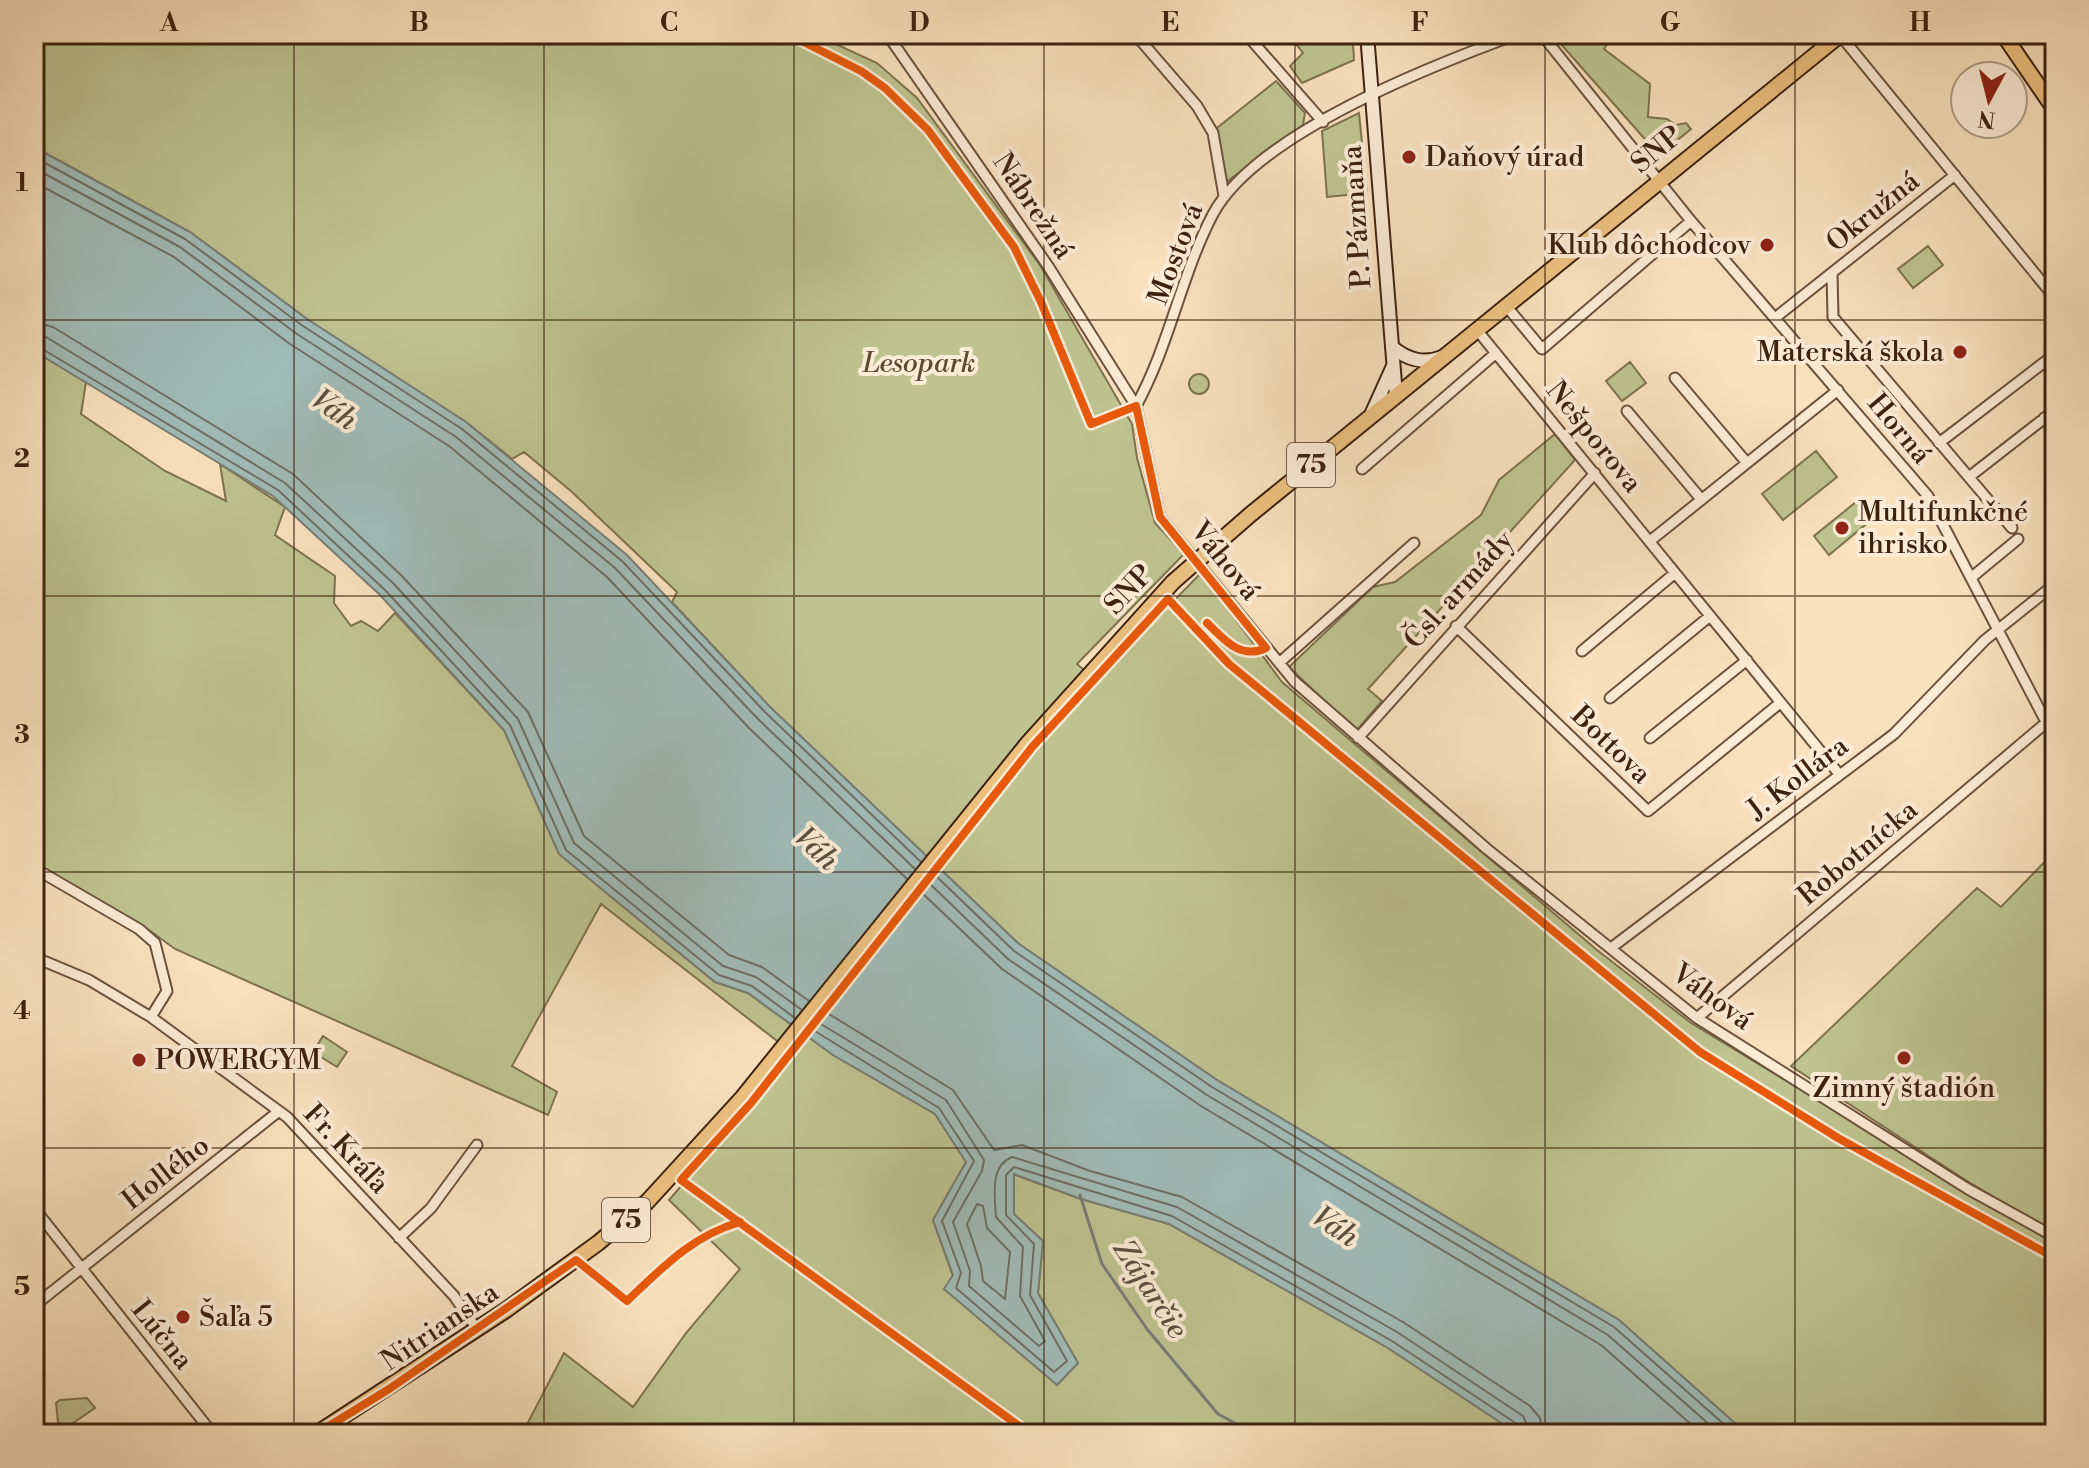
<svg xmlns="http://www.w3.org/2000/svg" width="2089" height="1468" viewBox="0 0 2089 1468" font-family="'Libre Bodoni',serif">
<rect width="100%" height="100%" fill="#f9e1be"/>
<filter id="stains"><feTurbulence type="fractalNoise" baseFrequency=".0025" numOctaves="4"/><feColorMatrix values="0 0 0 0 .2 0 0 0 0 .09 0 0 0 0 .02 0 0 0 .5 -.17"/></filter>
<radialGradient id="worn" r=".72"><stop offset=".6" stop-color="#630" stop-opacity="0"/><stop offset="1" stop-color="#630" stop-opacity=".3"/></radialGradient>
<path fill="#bec391" stroke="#7e7250" stroke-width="2" d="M34,34h780l63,29 40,35 123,167 92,159 5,34 18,65 29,31 -107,110 19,16 105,-107 81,109 315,268 94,73 364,221v190h-308l-128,-114 -402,-240 -198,-136 -249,-237 -98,-105 5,-10 -105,-100 -48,-40 -12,7 -46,-37 -159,-103 -117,-87 -156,-85z
M1288,34h45l1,9h19l1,17 -52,23 -12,-17 13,-13z
M1552,34h61l-9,15 46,35 -2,33 19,2 9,6 10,-2 5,6 -32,26z
M1276,81l29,32 -2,12 -78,58 -8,-55z
M1359,113l8,80 -40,4 -5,-66z
M1928,246l15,19 -30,23 -15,-19z
M34,351l52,31 -5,32 84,57 61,30 -6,-37 65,43 -10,28 60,41 -1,27 17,23 10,-5 17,10 17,-18 109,117 55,124 156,128 33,11 85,62 102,59 31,48 -33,58 20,56 104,109 21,-22 -40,-70 5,-52 -30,-27v-40l68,25 88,25 219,124 130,86h-996l42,-81 69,54 53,-74 54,-64 -71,-69 126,-145 -194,-151 -89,162 45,26 -9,23 -373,-166 -26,-19 -115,-64z
M1630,362l16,21 -24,18 -16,-20z
M1189 384a10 10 0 1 1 20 0a10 10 0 1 1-20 0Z
M1555,434l20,26 -207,229 14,12 -26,30 -67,-64 84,-80 22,-5 86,-67 18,-35z
M1816,451l21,26 -54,43 -21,-26z
M1856,502l15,18 -42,35 -15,-19z
M2055,851v382l-88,-52 -176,-115 186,-178 24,19z
M323,1036l24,16 -10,15 -24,-15z
M87,1398l8,10 -28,19 -9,-5 -2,-19 4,-3z"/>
<path fill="#a0bcb9" stroke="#787e75" stroke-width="2" d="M34,147l156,85 117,87 159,103 161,133 143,152 249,237 198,136 402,240 128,114h-229l-130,-86 -219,-124 -88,-25 -67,-25v40l29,27 -5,52 40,70 -21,22 -113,-96 9,-14 -20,-55 33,-58 -31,-48 -102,-59 -85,-62 -33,-11 -156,-128 -55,-124 -124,-135 -107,-99 -239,-145z"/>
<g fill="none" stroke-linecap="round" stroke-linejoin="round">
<path stroke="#6e6f64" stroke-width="2" d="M34,157l151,82 118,87 159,103 160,132 143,151 156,150
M34,168l146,79 117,87 159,103 159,131 143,151 157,150
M34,182l140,75 116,87 159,102 158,131 142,151 158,151
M34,322l19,5 240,147 108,101 127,137 56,124 145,119 33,12 47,34
M34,334l12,3 239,146 108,100 125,136 56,124 149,123 33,11 46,33
M34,344l244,146 107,100 125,135 56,125 153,125 33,11 43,32
M934,874l80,77 198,136 402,240 121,107
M928,882l80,77 199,136 401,240 112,99
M920,891l82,78 199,137 400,239 101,89
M824,1011l129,79 41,60 28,-5 68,26 92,26 221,125 127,84 10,12 3,16
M816,1021l130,79 38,60 -2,11 -29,51 17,49 -1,15 70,60 6,-5 -25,-45 3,-49 -27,-30c-1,-20 -7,-51 16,-60l165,50 220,125 126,84 8,18
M810,1028l129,80 35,53 -32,60 19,52 -5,15 98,84 13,-11 -37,-66 4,-51 -28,-29v-40l8,-8 158,49 220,125 125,83 4,10
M977,1204l6,2 4,22 23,24 -5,47 -22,-18 -2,-15 -14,-42z"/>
<path stroke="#787e75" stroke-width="3" d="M1080,1195l22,69 45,65 71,85 37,20"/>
<defs>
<path id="street" d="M887,34l161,232 88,140 24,111 134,164 193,168 210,169 271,171 87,48
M1135,34l62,72 16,27 11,63
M1246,34l77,88
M1532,34l11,2 148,185 237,275 127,243
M1648,34l7,4 25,-4
M1840,35l215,263
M1832,273l1,44 179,211
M1507,307l35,42 149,-128
M1775,318l180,-143
M1477,330l362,444
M1675,378l72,85
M1136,406c34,-62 45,-131 77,-192 44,-81 220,-149 305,-180
M1627,411l74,88
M2044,418l11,14
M1939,443l116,-89
M1362,469l134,-116
M1969,477l86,-67
M1650,541l188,-151
M1972,577l46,-38
M1456,626l192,185 132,-108
M1582,651l93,-78
M1279,663l135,-120
M1610,698l100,-82
M1358,738l237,-265
M1650,738l97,-78
M34,868l105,61 16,14 12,48 -16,26
M1611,948l283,-214 91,-94 70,-56
M34,957l55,23 62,37 136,100 167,179 23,33
M1697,1018l350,-296
M34,1208l179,226
M399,1238l32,-30 46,-63
M34,1306l245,-195"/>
<path id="secondary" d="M1367,34l29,362
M1392,347c16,13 32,18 52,9
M1370,417l23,-51"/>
<path id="primary" d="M2003,34l52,76
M1251,514l590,-480
M316,1434l190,-124 92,-67 49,-41 96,-105 285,-354 145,-161"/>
</defs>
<use href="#street" stroke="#6c523c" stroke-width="13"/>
<use href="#secondary" stroke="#3d2210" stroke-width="16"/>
<use href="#primary" stroke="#3d2210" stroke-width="18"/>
<use href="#street" stroke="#fbecd5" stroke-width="9"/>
<use href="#secondary" stroke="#fbecd5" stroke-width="12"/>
<use href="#primary" stroke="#ecc07f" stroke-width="14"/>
<defs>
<path id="primary-bridge" d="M1173,582l78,-68"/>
</defs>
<use href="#primary-bridge" stroke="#3d2210" stroke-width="18" stroke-linecap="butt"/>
<use href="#primary-bridge" stroke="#ecc07f" stroke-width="14"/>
<defs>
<path id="cycleway" d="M788,34l73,37 24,17 43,42 86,117 27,55 50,122 45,-18 24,111 106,131c-26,12 -41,-8 -59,-25
M316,1434l73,-45 187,-129 51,41c36,-34 65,-65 113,-79
M1030,1434l-349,-254 70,-77 282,-357 135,-147 61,65 471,388 138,86 217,120"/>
</defs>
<use href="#cycleway" stroke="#fbecd5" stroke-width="13"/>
<use href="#cycleway" stroke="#e8590c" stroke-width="8"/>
</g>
<path fill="none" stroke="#3d2210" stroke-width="2" stroke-opacity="0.55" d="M294,34v1400M544,34v1400M794,34v1400M1044,34v1400M1295,34v1400M1545,34v1400M1795,34v1400M34,320h2021M34,596h2021M34,872h2021M34,1148h2021"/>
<g fill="#8f2418" stroke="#fbecd5" stroke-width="3">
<circle cx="1409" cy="157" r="8"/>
<circle cx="1767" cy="245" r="8"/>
<circle cx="1960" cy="352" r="8"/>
<circle cx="1842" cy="528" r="8"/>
<circle cx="1904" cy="1058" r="8"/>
<circle cx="139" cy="1060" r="8"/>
<circle cx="183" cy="1317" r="8"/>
</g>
<g text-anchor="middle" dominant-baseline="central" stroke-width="8" stroke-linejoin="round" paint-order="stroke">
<g fill="#fbecd5" stroke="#765f4b" stroke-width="2">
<rect x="1287" y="443" width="48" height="44" rx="6"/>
<rect x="602" y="1198" width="48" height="44" rx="6"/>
</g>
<g font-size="26" font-weight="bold" fill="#3d2210">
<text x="1311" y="465">75</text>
<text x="626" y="1220">75</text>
</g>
<g font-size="28" fill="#3d2210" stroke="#fbecd5">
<text transform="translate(1657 150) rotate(-39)">SNP</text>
<text transform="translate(1033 206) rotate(56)">Nábrežná</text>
<text transform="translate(1873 212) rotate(-39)">Okružná</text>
<text transform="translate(1357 217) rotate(-94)">P. Pázmaňa</text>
<text transform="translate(1176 254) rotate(-69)">Mostová</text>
<text transform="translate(1899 429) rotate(50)">Horná</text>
<text transform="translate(1594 437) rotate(51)">Nešporova</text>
<text transform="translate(1225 561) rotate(51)">Váhová</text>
<text transform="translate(1129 590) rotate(-46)">SNP</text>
<text transform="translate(1459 590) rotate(-48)">Čsl. armády</text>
<text transform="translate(1611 745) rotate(44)">Bottova</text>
<text transform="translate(1798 778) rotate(-37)">J. Kollára</text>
<text transform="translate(1858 853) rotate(-40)">Robotnícka</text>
<text transform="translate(1712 997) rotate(36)">Váhová</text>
<text transform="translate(346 1149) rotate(47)">Fr. Kráľa</text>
<text transform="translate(166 1173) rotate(-38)">Hollého</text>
<text transform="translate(440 1327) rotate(-34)">Nitrianska</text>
<text transform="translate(162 1335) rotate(51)">Lúčna</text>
</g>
<g font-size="28" fill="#3d2210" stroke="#fbecd5" text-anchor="start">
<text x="1425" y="157">Daňový úrad</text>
<text x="1751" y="245" text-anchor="end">Klub dôchodcov</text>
<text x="1944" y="352" text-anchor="end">Materská škola</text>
<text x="1858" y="512">Multifunkčné<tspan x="1858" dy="32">ihrisko</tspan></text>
<text x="155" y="1060">POWERGYM</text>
<text x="1904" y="1088" text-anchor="middle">Zimný štadión</text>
<text x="199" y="1317">Šaľa 5</text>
</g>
<g font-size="28" font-style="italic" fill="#5d4a30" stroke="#fbecd5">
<text x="919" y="363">Lesopark</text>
</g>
<g font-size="30" font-style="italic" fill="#5b5043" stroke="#fbecd5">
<text transform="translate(334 410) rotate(35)">Váh</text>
<text transform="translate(816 849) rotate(43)">Váh</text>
<text transform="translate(1335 1227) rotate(34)">Váh</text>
<text transform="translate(1150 1289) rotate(57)">Zájarčie</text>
</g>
</g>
<rect width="2089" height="1468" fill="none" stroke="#f9e1be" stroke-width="88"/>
<g transform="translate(1989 100) rotate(187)"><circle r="38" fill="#fbecd5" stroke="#af9b86" stroke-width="2"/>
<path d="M0-6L14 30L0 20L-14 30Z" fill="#8f2418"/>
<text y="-12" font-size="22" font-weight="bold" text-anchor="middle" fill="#3d2210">N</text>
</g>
<rect x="44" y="44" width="2001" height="1380" fill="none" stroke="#3d2210" stroke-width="3"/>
<g font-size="26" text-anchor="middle" font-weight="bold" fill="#3d2210">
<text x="169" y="31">A</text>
<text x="419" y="31">B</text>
<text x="669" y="31">C</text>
<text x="919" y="31">D</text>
<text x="1170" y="31">E</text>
<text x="1420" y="31">F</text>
<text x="1670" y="31">G</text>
<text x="1920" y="31">H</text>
<text x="22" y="191">1</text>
<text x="22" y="467">2</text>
<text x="22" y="743">3</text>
<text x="22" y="1019">4</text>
<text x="22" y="1295">5</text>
</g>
<rect width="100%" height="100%" filter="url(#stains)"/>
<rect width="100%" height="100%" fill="url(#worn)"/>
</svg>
